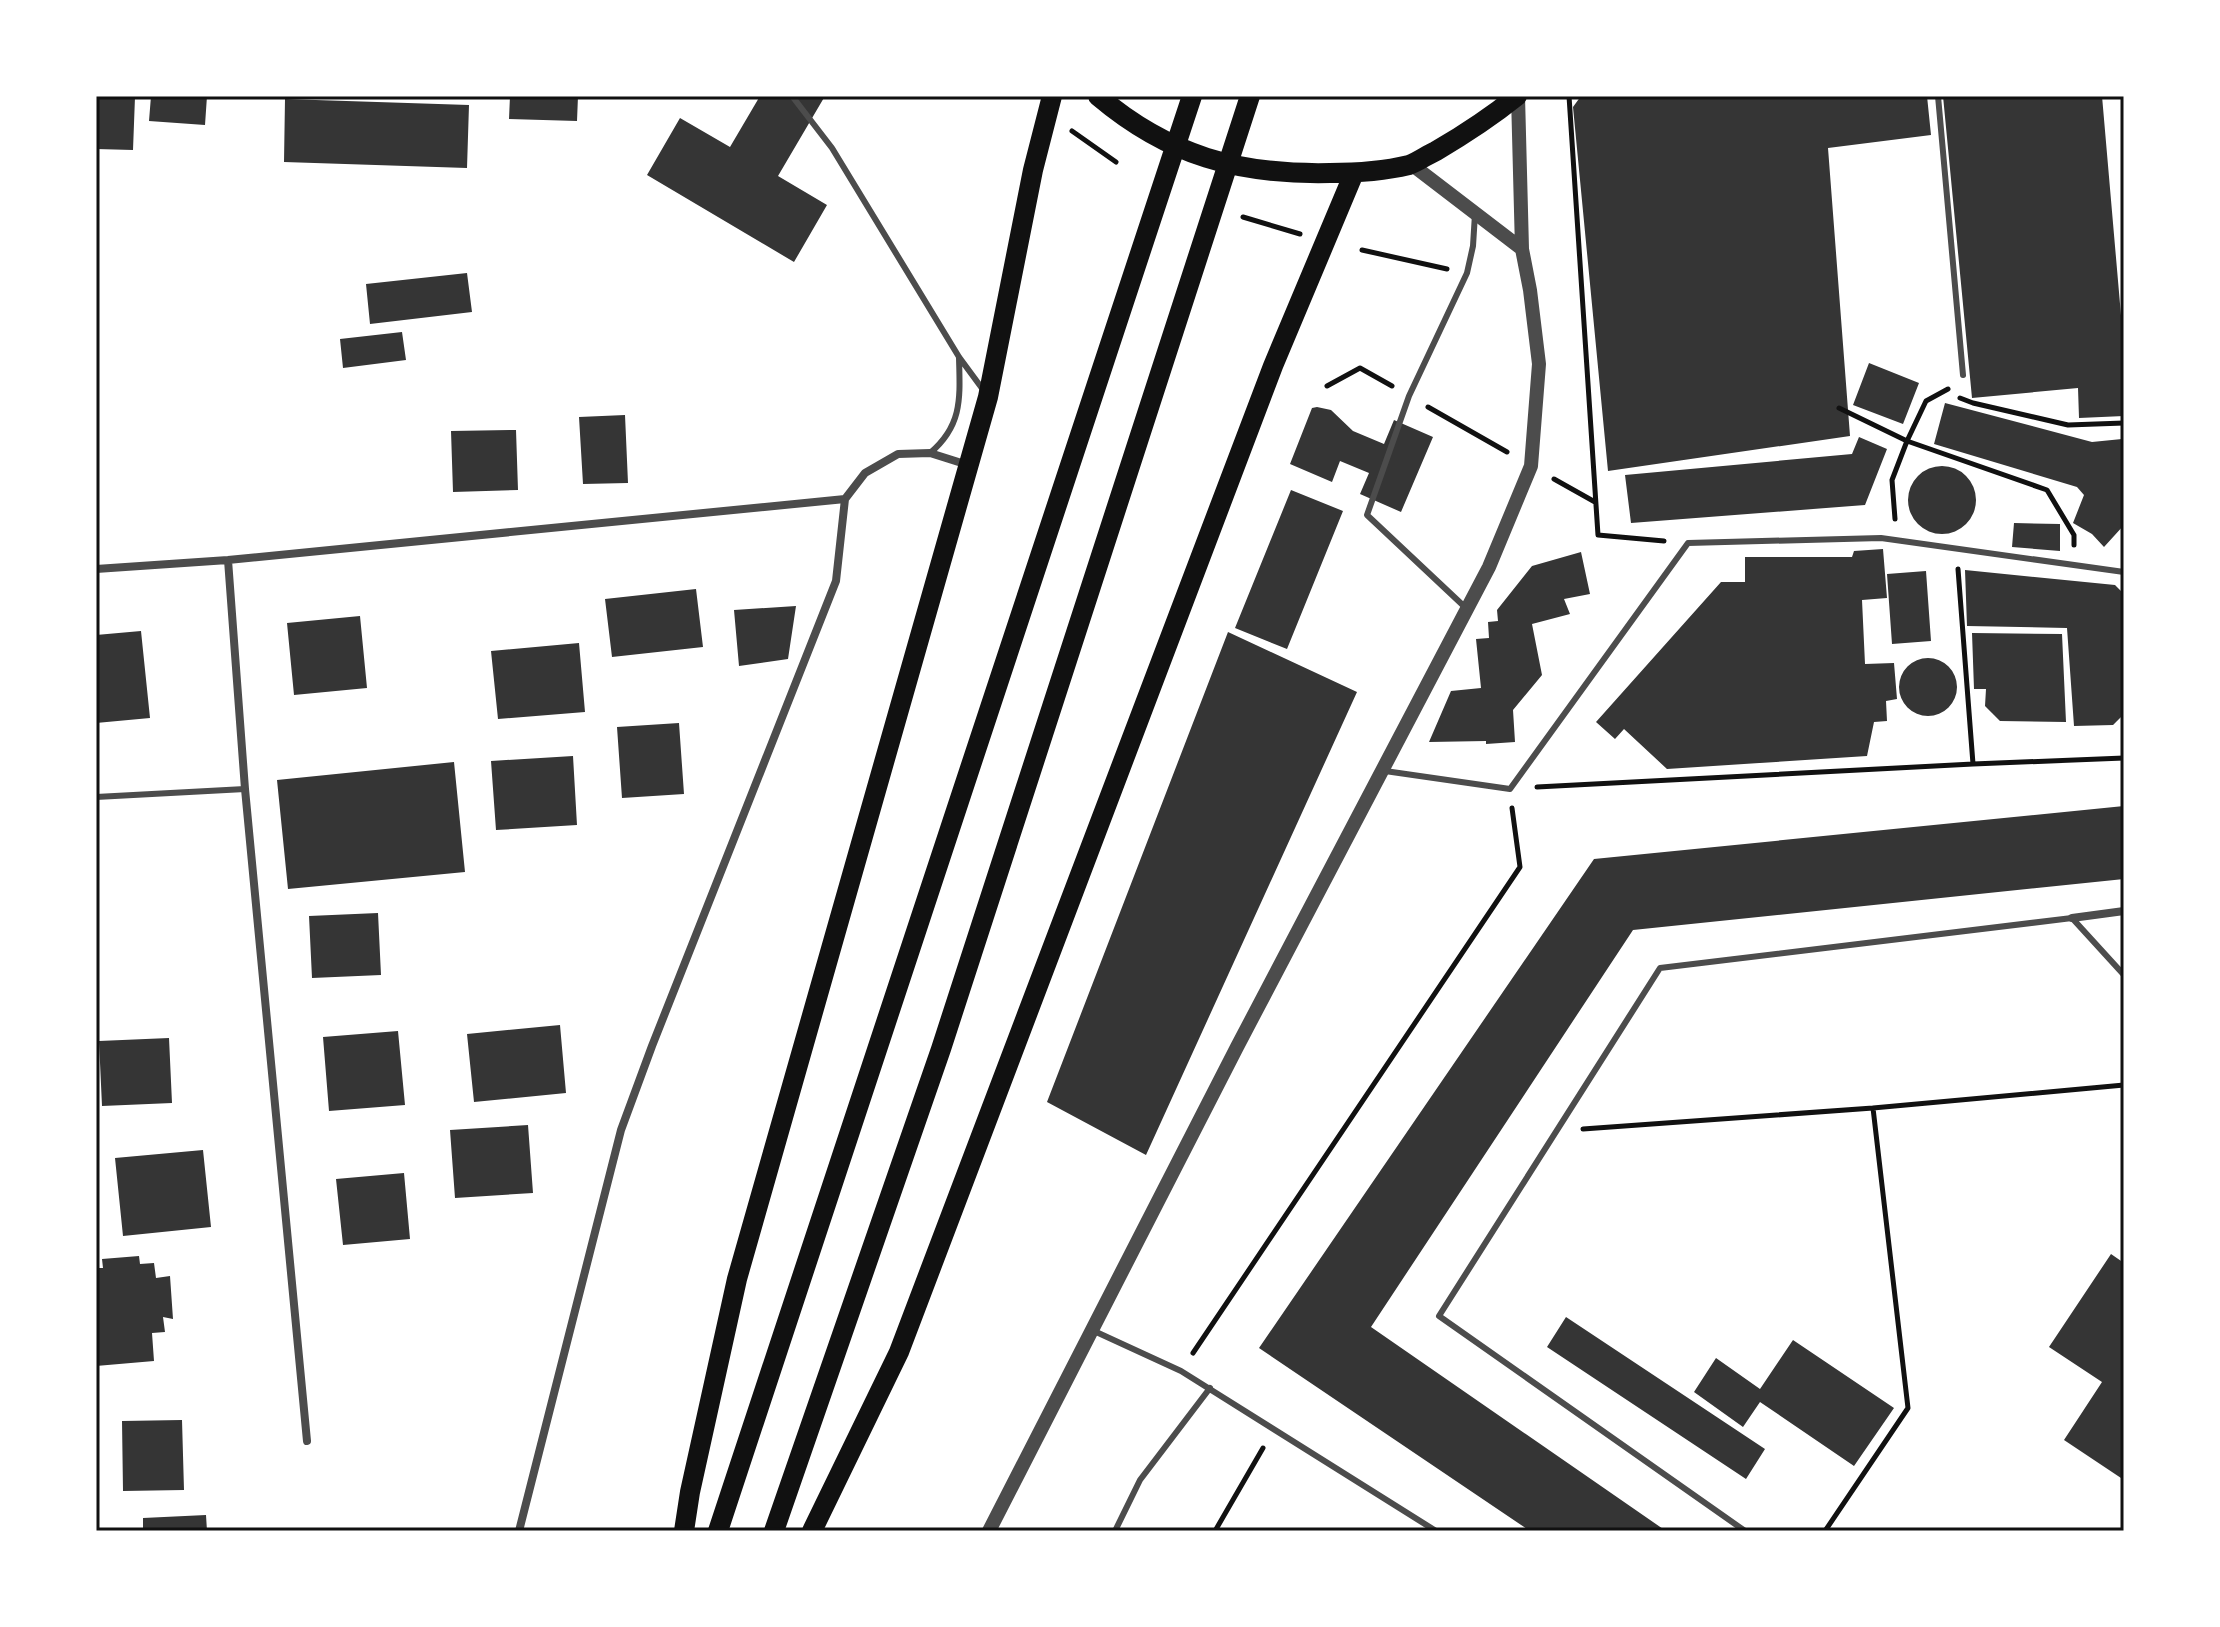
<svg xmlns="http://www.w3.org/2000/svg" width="2220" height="1627" viewBox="0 0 2220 1627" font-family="'Roboto Serif',serif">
<rect width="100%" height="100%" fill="#fff"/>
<path fill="#353535" d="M96,96l39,1 -2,53 -37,-1z
M151,96h56l-2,29 -56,-4z
M510,96h68l-1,25 -68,-2z
M760,96h65l-47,80 49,29 -33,57 -147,-87 33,-57 50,29z
M1581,96h346l4,39 -103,13 22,288 -242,35 -35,-364z
M1943,96h159l22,254v66l-45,2 -1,-30 -106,10z
M285,99l184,6 -2,63 -183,-6z
M467,273l5,39 -102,12 -4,-40z
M402,332l4,28 -63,8 -3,-29z
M1869,363l50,20 -16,41 -50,-19z
M1945,403l147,39 30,-3 2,5v81l-20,22 -12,-13 -19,-11 11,-28 -7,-8 -143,-43z
M1317,407l14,3 22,21 31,13 10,-24 39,17 -32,75 -41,-18 9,-21 -29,-12 -8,21 -42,-18 22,-56z
M625,415l3,68 -45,1 -4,-67z
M516,430l2,60 -65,2 -2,-61z
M1859,437l28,12 -22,56 -234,18 -6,-48 227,-21z
M1908 500a34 34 0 1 1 68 0a34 34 0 1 1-68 0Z
M1291,490l52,21 -56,138 -52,-21z
M2014,523l46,1v27l-48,-4z
M1883,549l4,49 -25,2 3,64 29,-1 3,36 -11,2 1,20 -13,1 -7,34 -200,13 -43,-40 -9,10 -19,-17 125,-140h24v-25h107l2,-6z
M1581,552l9,42 -26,5 6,15 -38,10 10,51 -29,35 2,32 -29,2v-3l-57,1 22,-51 30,-3 -5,-49 13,-1 -1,-16 10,-1 -1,-11 35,-44z
M1965,570l150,15 9,9v120l-11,11 -39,1 -7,-98 -100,-2z
M1926,571l5,70 -39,3 -5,-70z
M696,589l7,58 -91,10 -7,-58z
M796,606l-8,53 -49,7 -5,-56z
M360,616l7,72 -73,7 -7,-72z
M141,631l9,87 -54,5v-88z
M1228,632l129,60 -211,463 -99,-53z
M1972,633l90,1 4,88 -66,-1 -15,-15 1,-17h-12z
M579,643l6,69 -87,7 -7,-68z
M1899 687a29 29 0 1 1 58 0a29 29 0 1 1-58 0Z
M679,723l5,71 -62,4 -5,-71z
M573,756l4,69 -81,5 -5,-69z
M454,762l11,110 -177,17 -11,-109z
M2124,806v73l-491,51 -262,397 295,204h-136l-271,-183 335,-489z
M378,913l3,62 -69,3 -3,-62z
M560,1025l6,68 -92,9 -7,-68z
M398,1031l7,74 -76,6 -6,-74z
M169,1038l3,65 -70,3 -3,-65z
M528,1125l5,68 -78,5 -5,-68z
M203,1150l8,77 -88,9 -8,-78z
M404,1173l6,66 -67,6 -7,-66z
M2111,1254l13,9v217l-60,-40 38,-58 -53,-35z
M139,1256l1,8 14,-1 2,15 14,-2 3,43 -10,-2 2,15 -13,1 2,28 -58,5v-98h7l-1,-9z
M1566,1317l199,132 -19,30 -199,-132z
M1793,1340l101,68 -40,58 -94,-64 -17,25 -49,-35 22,-34 44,31z
M182,1420l2,70 -61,1 -1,-70z
M206,1515l1,16h-64v-13z"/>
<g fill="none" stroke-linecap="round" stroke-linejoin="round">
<path stroke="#111" stroke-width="5" d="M1569,96l29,439 66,6
M1072,131l44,31
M1243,217l57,17
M1362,250l85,19
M1327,386l33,-18 32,18
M1960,398l13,5 95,22 56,-2
M1428,407l79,45
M1839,408l68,33 140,49 27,45v10
M1554,479l41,23
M1895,519l-3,-39 15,-39 19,-40 22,-12
M1958,569l15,195 151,-6
M1537,787l436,-23
M1583,1129l290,-21 251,-23
M1193,1353l327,-486 -8,-59
M1215,1531l48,-83
M1825,1531l83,-123 -35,-300"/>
<path stroke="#4c4c4c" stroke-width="6" d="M792,96l40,52 127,209 25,34
M1938,96l25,279
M930,453c33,-28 30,-56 29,-95
M1467,609l-100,-94 42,-119 58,-123 6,-27 2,-32
M1385,771l125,18 178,-246 193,-5 243,34
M96,797l149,-8
M1094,1331l87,40 255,160
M1115,1531l25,-51 70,-92
M1745,1531l-306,-215 221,-348 412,-50 52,57"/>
<path stroke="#4c4c4c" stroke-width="8" d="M228,560l17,229 62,652
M96,569l132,-9 617,-61 20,-26 33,-19 32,-1 38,12
M2072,918l52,-7
M519,1531l102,-401 31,-84 184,-465 9,-82"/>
<path stroke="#4c4c4c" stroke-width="14" d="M1411,164l111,85
M989,1531l248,-484 252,-480 42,-101 8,-102 -9,-74 -8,-41 -4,-153"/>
<path stroke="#111" stroke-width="20" d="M1098,96c71,60 141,79 232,77 26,0 54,-2 79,-8 9,-3 18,-10 27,-14 29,-17 55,-34 81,-55
M684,1531l6,-39 47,-213 251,-882 45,-227 19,-74
M718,1531l474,-1435
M774,1531l167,-482 309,-953
M812,1531l87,-179 374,-986 81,-193"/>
</g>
<rect width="2220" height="1627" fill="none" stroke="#ffffff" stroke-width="196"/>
<rect x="98" y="98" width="2024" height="1431" fill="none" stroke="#111" stroke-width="3"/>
</svg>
